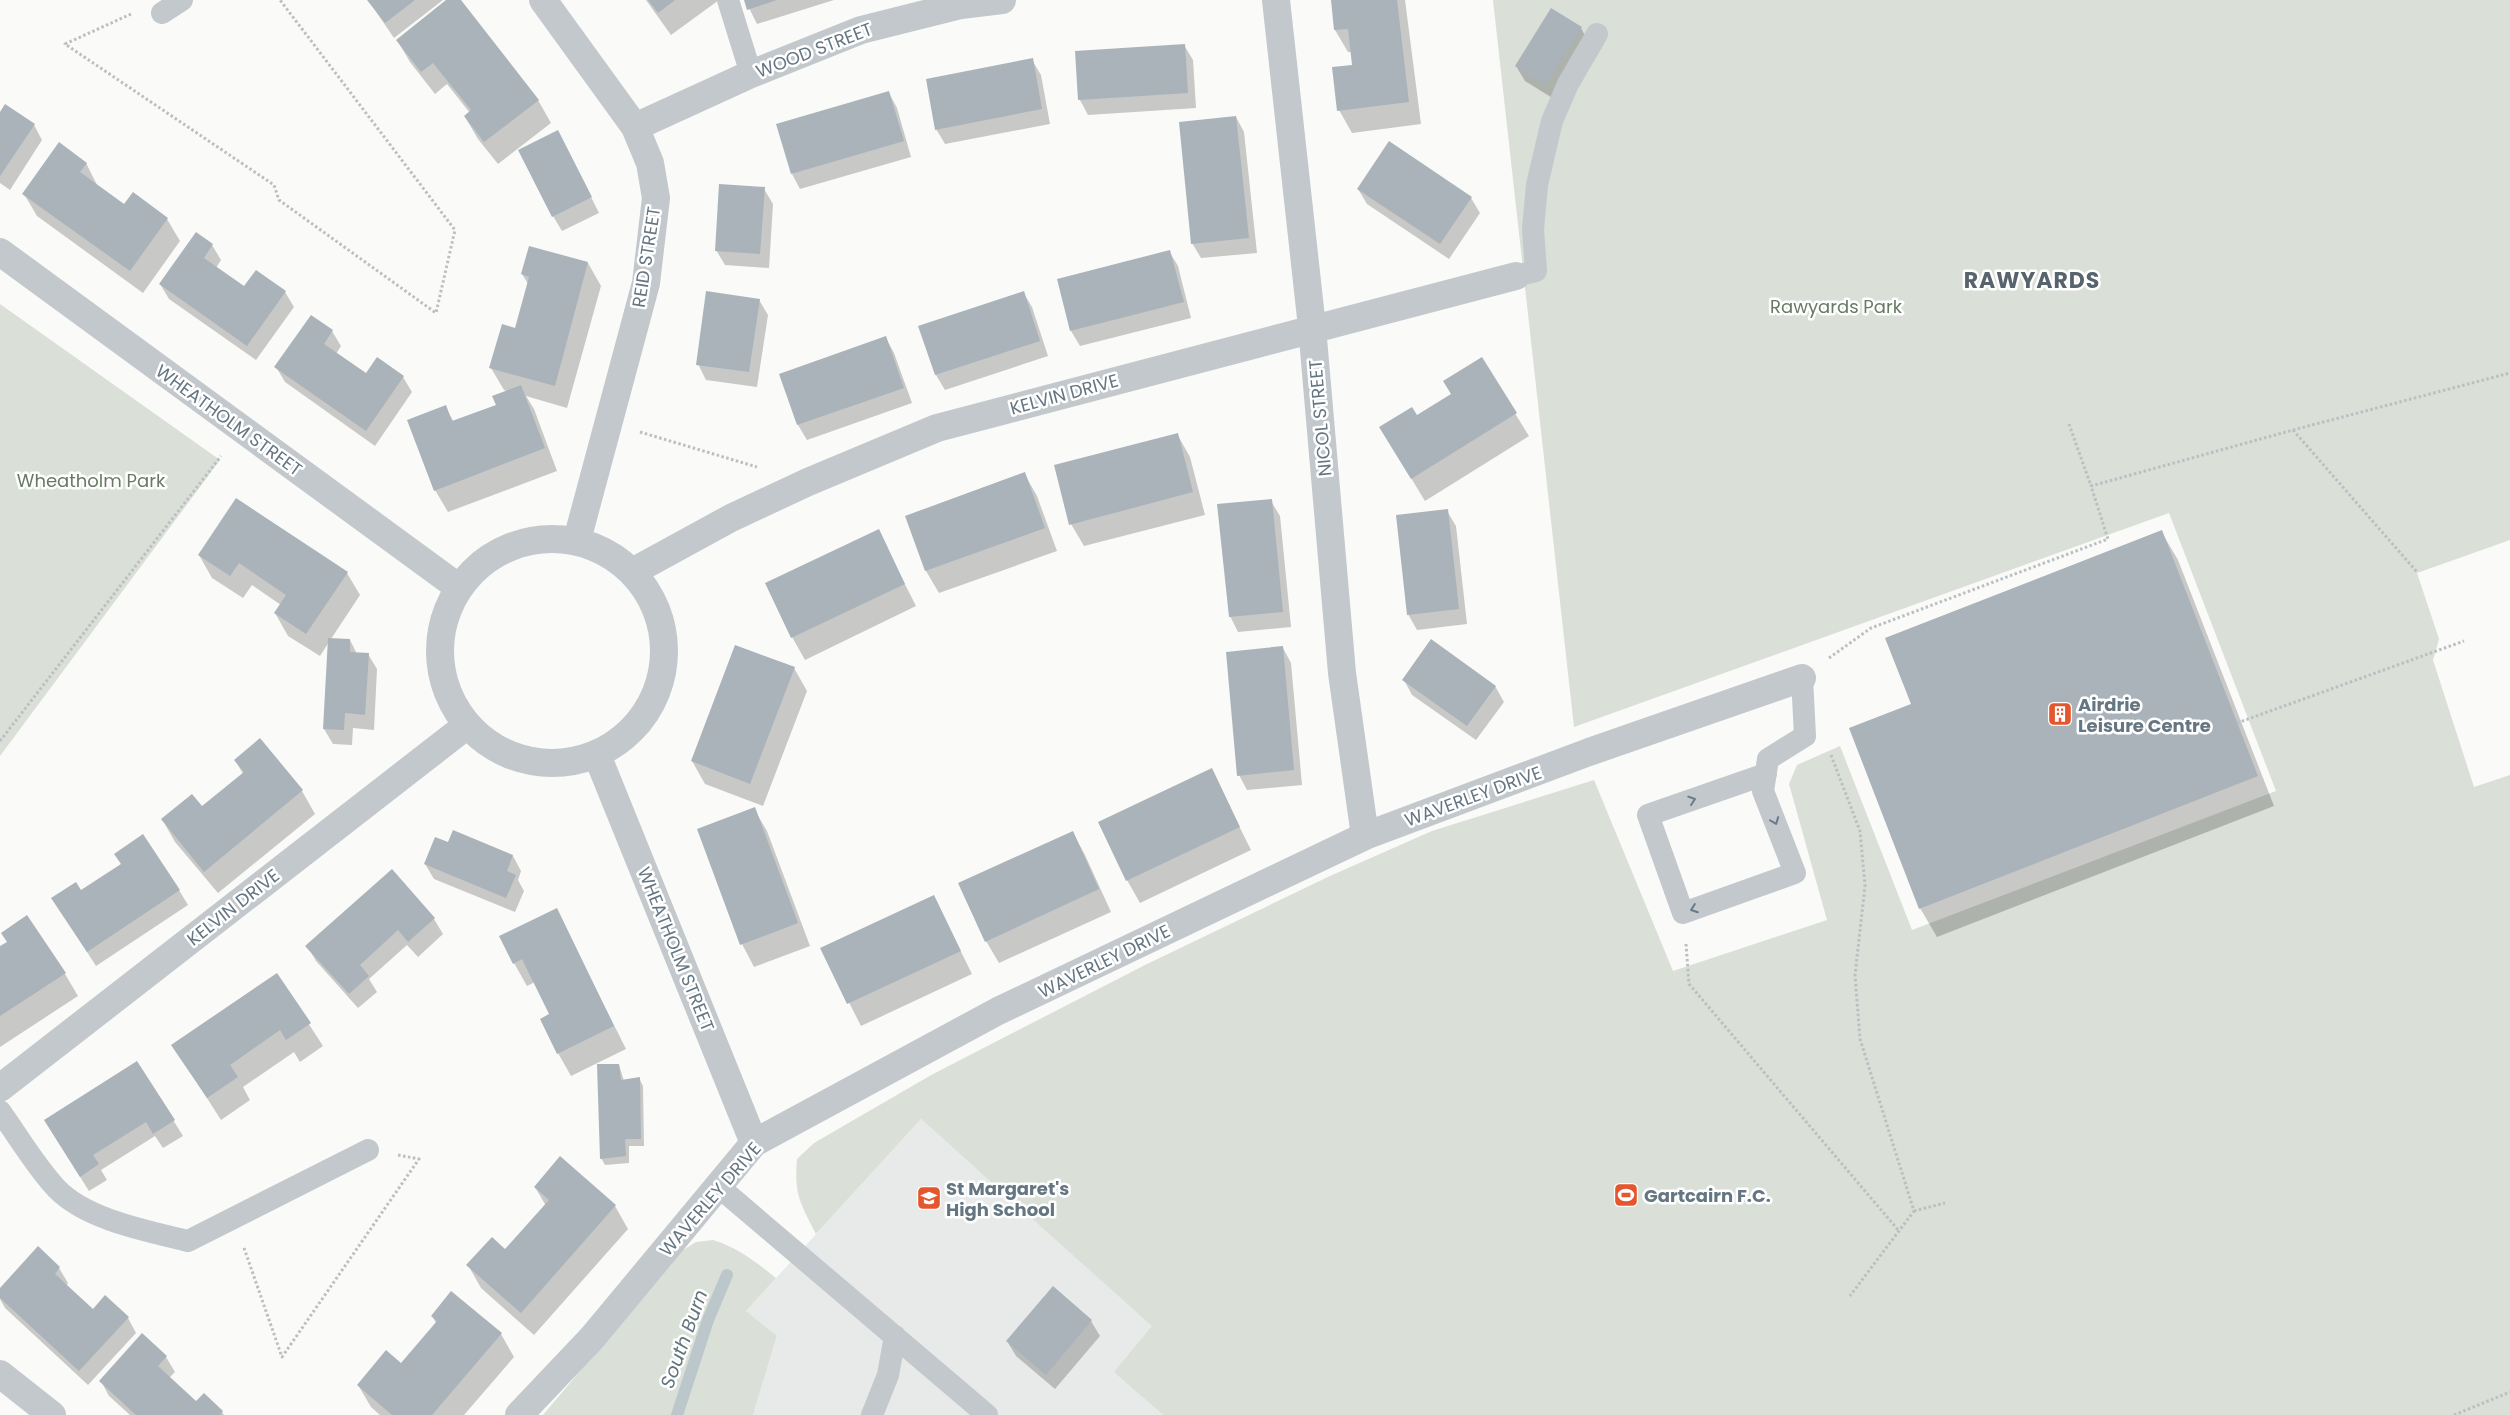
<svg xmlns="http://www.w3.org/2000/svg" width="2510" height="1415" viewBox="0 0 2510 1415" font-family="Poppins,sans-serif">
<rect width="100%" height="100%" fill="#fafaf8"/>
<path fill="#e8e9e9" d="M921,1119l232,207 -38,46 48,43h-410l24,-78 -31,-26z"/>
<path fill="#dadfd7" d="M1493,0h1017v540l-93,33 22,66 -6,21 41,127 36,-12v640h-1347l-49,-43 38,-46 -231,-207 -105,115c-16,-32 -22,-39 -19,-75l17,-16 119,-69 212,-109 185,-89 102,-45 162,-51 79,191 154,-51 -38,-136 8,-19 43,-19 72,184 364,-139 -107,-278 -595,214z
M0,304l220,156 -220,296z
M713,1240c25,8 42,21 63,38l-30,33 31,25 -24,79h-210l137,-163 16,-10z"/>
<path fill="#0003" d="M368,0h75l-49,38z
M448,0h12l78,100 13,23 -53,41 -20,-25 -13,-22 5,-4 -23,-29 -12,10 -25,-32 -13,-22z
M646,0h73l-48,35z
M745,0h89l-77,24z
M1332,0h73l16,124 -69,9 -13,-23 14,-44 -1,-14h-4l-13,-22z
M1581,28l8,15 -35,56 -29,-18 -9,-15z
M1184,45l9,15 3,48 -108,7 -8,-15 -3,-48z
M1032,60l9,15 9,49 -105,20 -9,-15z
M889,93l8,15 14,49 -111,32 -8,-15z
M0,114l34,11 8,15 -32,50 -10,-7z
M1236,117l8,15 13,121 -56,5 -9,-15z
M566,147l33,66 -37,18 -9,-15z
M86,163l12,24 26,19 43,13 13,22 -37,52 -106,-77 -13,-22z
M764,189l9,15 -4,64 -44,-3 -9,-15z
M1358,189l113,9 9,15 -31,46 -82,-55z
M212,245l9,15 -5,8 29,20 40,4 9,15 -38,53 -87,-61 -9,-15z
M1169,251l9,15 13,52 -111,28 -9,-15z
M588,263l13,23 -34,122 -41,-12 8,13 23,62 -109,41 -13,-22 10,-83 9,15 43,-16 12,-14 -5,-2 -13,-22 25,-38 12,-46 -6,-10z
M1023,292l9,15 16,49 -103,34 -9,-15 -16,-48z
M759,300l9,15 -11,72 -51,-7 -8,-16z
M311,317l21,14 9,15 -5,8 30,21 37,2 9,15 -37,54 -90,-64 -9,-15z
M886,338l8,15 18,50 -105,37 -9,-15 -17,-50z
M1481,358l48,78 -104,65 -31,-51 23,-33 35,-22z
M1177,434l13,23 15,58 -121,31 -13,-22z
M1024,473l13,23 20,55 -118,42 -13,-22 -20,-55z
M1271,501l9,15 11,111 -53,5 -8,-16z
M1447,511l9,15 11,98 -50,6 -9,-16z
M878,531l38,75 -111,54 -13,-23z
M2161,531l17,29 96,246 -337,131 -17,-29 -8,-203z
M199,555l148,18 13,22 -29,44 19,1 7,14h11l9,15 -3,61 -21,-2 -1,17 -19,-1 -9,-15 5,-87 -9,14 -32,-20 -13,-23 6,-8 -29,-20 -9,13 -31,-20z
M1283,648l8,15 11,122 -55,5 -8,-15z
M794,668l13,23 -44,115 -58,-22 -13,-23z
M1404,680l91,6 9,16 -28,38 -64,-45z
M260,740l42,51 13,23 -97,79 -43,-51 -13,-23 40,-11 41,-34 -8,-14z
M1211,770l40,80 -111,53 -13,-23z
M754,809l13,22 43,115 -56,21 -12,-23z
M1073,833l12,22 26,57 -112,51 -13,-22z
M449,844l64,12 8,15 -3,9 6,11 -9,21 -81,-33 -9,-15z
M392,871l42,48 9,15 -25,23 -11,-12 -38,34 8,13 -19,16 -42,-47 -9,-15z
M179,890l9,15 -92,61 -43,-67 28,-7z
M934,897l38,77 -111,52 -39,-77z
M556,909l70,140 -55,27 -13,-23 -7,-38 -16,-33 -8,4 -13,-23z
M0,948l65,26 13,22 -78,51z
M277,975l46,71 -23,16 -6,-10 -51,35 7,13 -29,20 -48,-75z
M137,1062l46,74 -20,12 -8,-12 -54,34 6,10 -18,11 -44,-70z
M619,1065l5,16 15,-3 4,8 1,60h-15v17l-24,2 -4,-7z
M535,1187l80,19 13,23 -94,106 -53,-47 -13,-23 37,-14 41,-45z
M38,1248l21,20 9,15 -2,3 27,24 35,8 8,15 -48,52 -83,-77 -5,-9v-10z
M432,1316l69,18 13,23 -50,58h-84l-9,-8 -13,-22 43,-20 35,-42z
M1091,1321l9,15 -45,53 -39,-33 -9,-15z
M166,1357l9,15 -6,6 27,25 26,9 2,3h-94l-21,-19 -8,-15z"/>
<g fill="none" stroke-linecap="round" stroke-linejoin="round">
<path stroke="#bbc7cb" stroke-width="12" d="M677,1415l31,-95 19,-45"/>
</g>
<path fill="#aab3b9" d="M367,0h48l-30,23z
M446,0h15l78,100 -55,42 -20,-26 7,-6 -38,-47 -12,9 -25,-32z
M648,0h27l-17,13z
M744,0h33l-30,10z
M1331,0h66l12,102 -72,9 -5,-44 20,-2 -4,-36 -14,1z
M1551,8l31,19 -37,58 -30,-19z
M1185,44l3,49 -110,7 -3,-49z
M1033,58l9,51 -107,21 -9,-51z
M889,91l15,50 -113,33 -15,-50z
M5,104l30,20 -35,52v-64z
M1236,116l13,122 -58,6 -12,-122z
M558,130l34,67 -40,20 -34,-67z
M1389,141l83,56 -32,47 -83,-55z
M59,142l28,21 -7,9 44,32 9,-12 35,26 -38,53 -108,-77z
M719,184l46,3 -5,67 -45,-3z
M196,232l17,12 -9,14 40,28 12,-16 30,21 -39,55 -88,-62z
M529,246l59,16 -33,124 -66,-18 13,-44 13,4 14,-51 -8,-3z
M1170,250l14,52 -114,29 -13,-52z
M706,291l54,8 -11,73 -53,-7z
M1024,291l16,50 -105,34 -17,-49z
M311,315l22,15 -9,14 42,29 11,-16 27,19 -38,55 -92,-64z
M886,336l18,52 -107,37 -18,-51z
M1482,357l35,56 -106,66 -32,-52 33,-20 5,8 34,-21 -8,-13z
M521,385l24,63 -111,43 -27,-71 39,-15 6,16 44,-16 -4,-9z
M1178,433l15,59 -124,33 -15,-60z
M1025,472l20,56 -120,43 -20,-55z
M236,498l112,74 -42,62 -32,-21 12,-18 -47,-32 -9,13 -32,-21z
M1272,499l11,113 -54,5 -12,-113z
M1448,509l11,100 -52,6 -11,-100z
M879,529l26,55 -114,54 -26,-55z
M2162,530l96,246 -339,133 -70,-181 62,-24 -26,-66z
M328,638l22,1v13l19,1 -4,62 -20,-2 -1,17 -21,-1z
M1431,639l65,47 -29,40 -65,-46z
M735,645l60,22 -45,117 -59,-23z
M1283,646l11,124 -57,6 -11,-124z
M260,738l43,52 -99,82 -43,-53 31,-25 10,12 42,-34 -10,-12z
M1212,768l28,59 -114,54 -28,-59z
M755,807l43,116 -58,22 -43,-116z
M453,830l60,25 -6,16 9,4 -10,23 -82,-34 11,-27 13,5z
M1073,831l26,58 -114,53 -27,-59z
M143,834l37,56 -93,62 -36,-54 25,-16 5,8 40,-26 -7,-10z
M392,869l43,49 -27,24 -10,-12 -38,35 9,11 -20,18 -44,-48z
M934,895l27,56 -114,53 -27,-56z
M557,908l57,118 -57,28 -17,-35 9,-5 -27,-55 -9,5 -14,-28z
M27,915l39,58 -66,43v-70l7,-4 -6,-9z
M277,973l34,50 -25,17 -6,-10 -50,35 8,12 -31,21 -36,-53z
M137,1061l38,59 -22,14 -7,-12 -53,33 6,9 -19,13 -36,-57z
M597,1064h22l2,16 19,-3 1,62h-16l1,17 -26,3z
M560,1156l56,49 -95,108 -55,-48 26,-28 13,12 44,-49 -15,-13z
M38,1246l22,21 -5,7 38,35 12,-14 24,22 -50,54 -79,-73v-10z
M1053,1286l39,34 -46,55 -40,-34z
M451,1291l51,42 -70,82h-40l-35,-30 29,-35 15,13 36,-42 -6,-5z
M142,1333l25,23 -9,10 38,35 8,-8 19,18 -3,4h-84l-37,-34z"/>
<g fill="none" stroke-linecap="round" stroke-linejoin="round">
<path stroke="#bbbfc2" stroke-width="3" stroke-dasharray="2.5 2.5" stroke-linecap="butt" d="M131,14l-66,30 209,141 5,15 157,113 19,-83 -175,-230
M2069,424l22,62
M2293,430l124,142
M640,432l117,35
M1829,658l42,-30 237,-89 -17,-53 202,-56 217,-57
M2237,723l227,-82
M0,741l221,-285
M1831,755l29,76 5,55 -10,89 5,64 54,172 -64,85
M1686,944l3,40 210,247
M1914,1211l31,-8
M244,1248l38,109 137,-198 -21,-4
M2454,1415l56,-23"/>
<path stroke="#c3c8cc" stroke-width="22" d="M728,0l23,74
M162,13l20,-13
M1516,276l20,-5 -3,-42 4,-44 15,-64 16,-37 29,-50
M1766,774l-118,41 35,98 112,-40 -32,-82 5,-32 37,-23 -3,-58
M0,1111c18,25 36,56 57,78 30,31 91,42 131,52l180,-91
M719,1187l268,228
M872,1415l16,-40 7,-39"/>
<path stroke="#c3c8cc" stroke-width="28" d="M543,0l92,127 15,36 6,35 -10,85 -69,257
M1276,0l36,327 30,346 23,163
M635,127l116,-53 110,-44 100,-25 41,-5
M0,252l458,335
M440 651a112 112 0 1 1 224 0a112 112 0 1 1-224 0Z
M634,571l97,-53 77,-36 129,-54 579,-152
M597,755l157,388
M0,1088l466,-362
M0,1374l52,41
M519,1415l73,-77 162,-195 244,-132 367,-175 224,-84 213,-74"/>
</g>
<defs><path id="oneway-chevron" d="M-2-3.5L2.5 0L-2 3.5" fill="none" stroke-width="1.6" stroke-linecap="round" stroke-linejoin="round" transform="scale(1.25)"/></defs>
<g stroke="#6a7a87">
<use href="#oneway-chevron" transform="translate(1692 800) rotate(-19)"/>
<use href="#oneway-chevron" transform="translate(1775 821) rotate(69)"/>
<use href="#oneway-chevron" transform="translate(1694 909) rotate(160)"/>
</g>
<defs>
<symbol id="building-square" viewBox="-11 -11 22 22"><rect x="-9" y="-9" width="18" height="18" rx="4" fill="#e4572e" stroke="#fff"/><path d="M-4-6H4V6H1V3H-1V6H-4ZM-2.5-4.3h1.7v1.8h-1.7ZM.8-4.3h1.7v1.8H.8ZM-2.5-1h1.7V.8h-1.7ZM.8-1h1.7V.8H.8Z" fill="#fff"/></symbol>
<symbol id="stadium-square" viewBox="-11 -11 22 22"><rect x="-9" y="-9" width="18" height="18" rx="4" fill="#e4572e" stroke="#fff"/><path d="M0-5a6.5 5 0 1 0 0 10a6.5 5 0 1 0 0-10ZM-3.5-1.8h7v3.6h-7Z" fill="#fff"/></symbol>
<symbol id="school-square" viewBox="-11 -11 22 22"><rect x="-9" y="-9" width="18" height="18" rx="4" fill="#e4572e" stroke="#fff"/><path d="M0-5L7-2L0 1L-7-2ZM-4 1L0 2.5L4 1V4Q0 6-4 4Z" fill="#fff"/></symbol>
</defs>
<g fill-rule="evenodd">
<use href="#building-square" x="2046" y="700" width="28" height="28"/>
<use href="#stadium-square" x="1612" y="1181" width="28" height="28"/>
<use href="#school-square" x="915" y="1184" width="28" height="28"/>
</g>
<g text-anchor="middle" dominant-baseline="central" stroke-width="5" stroke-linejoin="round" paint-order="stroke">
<g font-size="18" fill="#657683" stroke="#fff">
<text transform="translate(814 50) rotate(-21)">WOOD STREET</text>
<text transform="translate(646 257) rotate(-81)">REID STREET</text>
<text transform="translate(1064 394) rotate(-15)">KELVIN DRIVE</text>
<text transform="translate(1320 418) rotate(-95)">NICOL STREET</text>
<text transform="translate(229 420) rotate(36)">WHEATHOLM STREET</text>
<text transform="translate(1473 796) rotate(-20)">WAVERLEY DRIVE</text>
<text transform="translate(233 907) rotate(-38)">KELVIN DRIVE</text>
<text transform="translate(676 949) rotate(68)">WHEATHOLM STREET</text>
<text transform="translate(1104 961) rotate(-26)">WAVERLEY DRIVE</text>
<text transform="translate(710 1199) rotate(-49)">WAVERLEY DRIVE</text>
</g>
<g font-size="18" fill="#687a64" stroke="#fff">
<text x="1836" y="306">Rawyards Park</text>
<text x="91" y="480">Wheatholm Park</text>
</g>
<g font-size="18" font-weight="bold" fill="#657683" stroke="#fff" text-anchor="start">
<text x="2078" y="704">Airdrie<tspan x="2078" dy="21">Leisure Centre</tspan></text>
<text x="946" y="1188">St Margaret's<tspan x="946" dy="21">High School</tspan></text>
<text x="1644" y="1195">Gartcairn F.C.</text>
</g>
<g font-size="19" font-style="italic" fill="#60757c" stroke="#fff">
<text transform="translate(684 1339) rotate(-70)">South Burn</text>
</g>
<g font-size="22" font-weight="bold" letter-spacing="1" fill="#57646e" stroke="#fff">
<text x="2032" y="280">RAWYARDS</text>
</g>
</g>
</svg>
